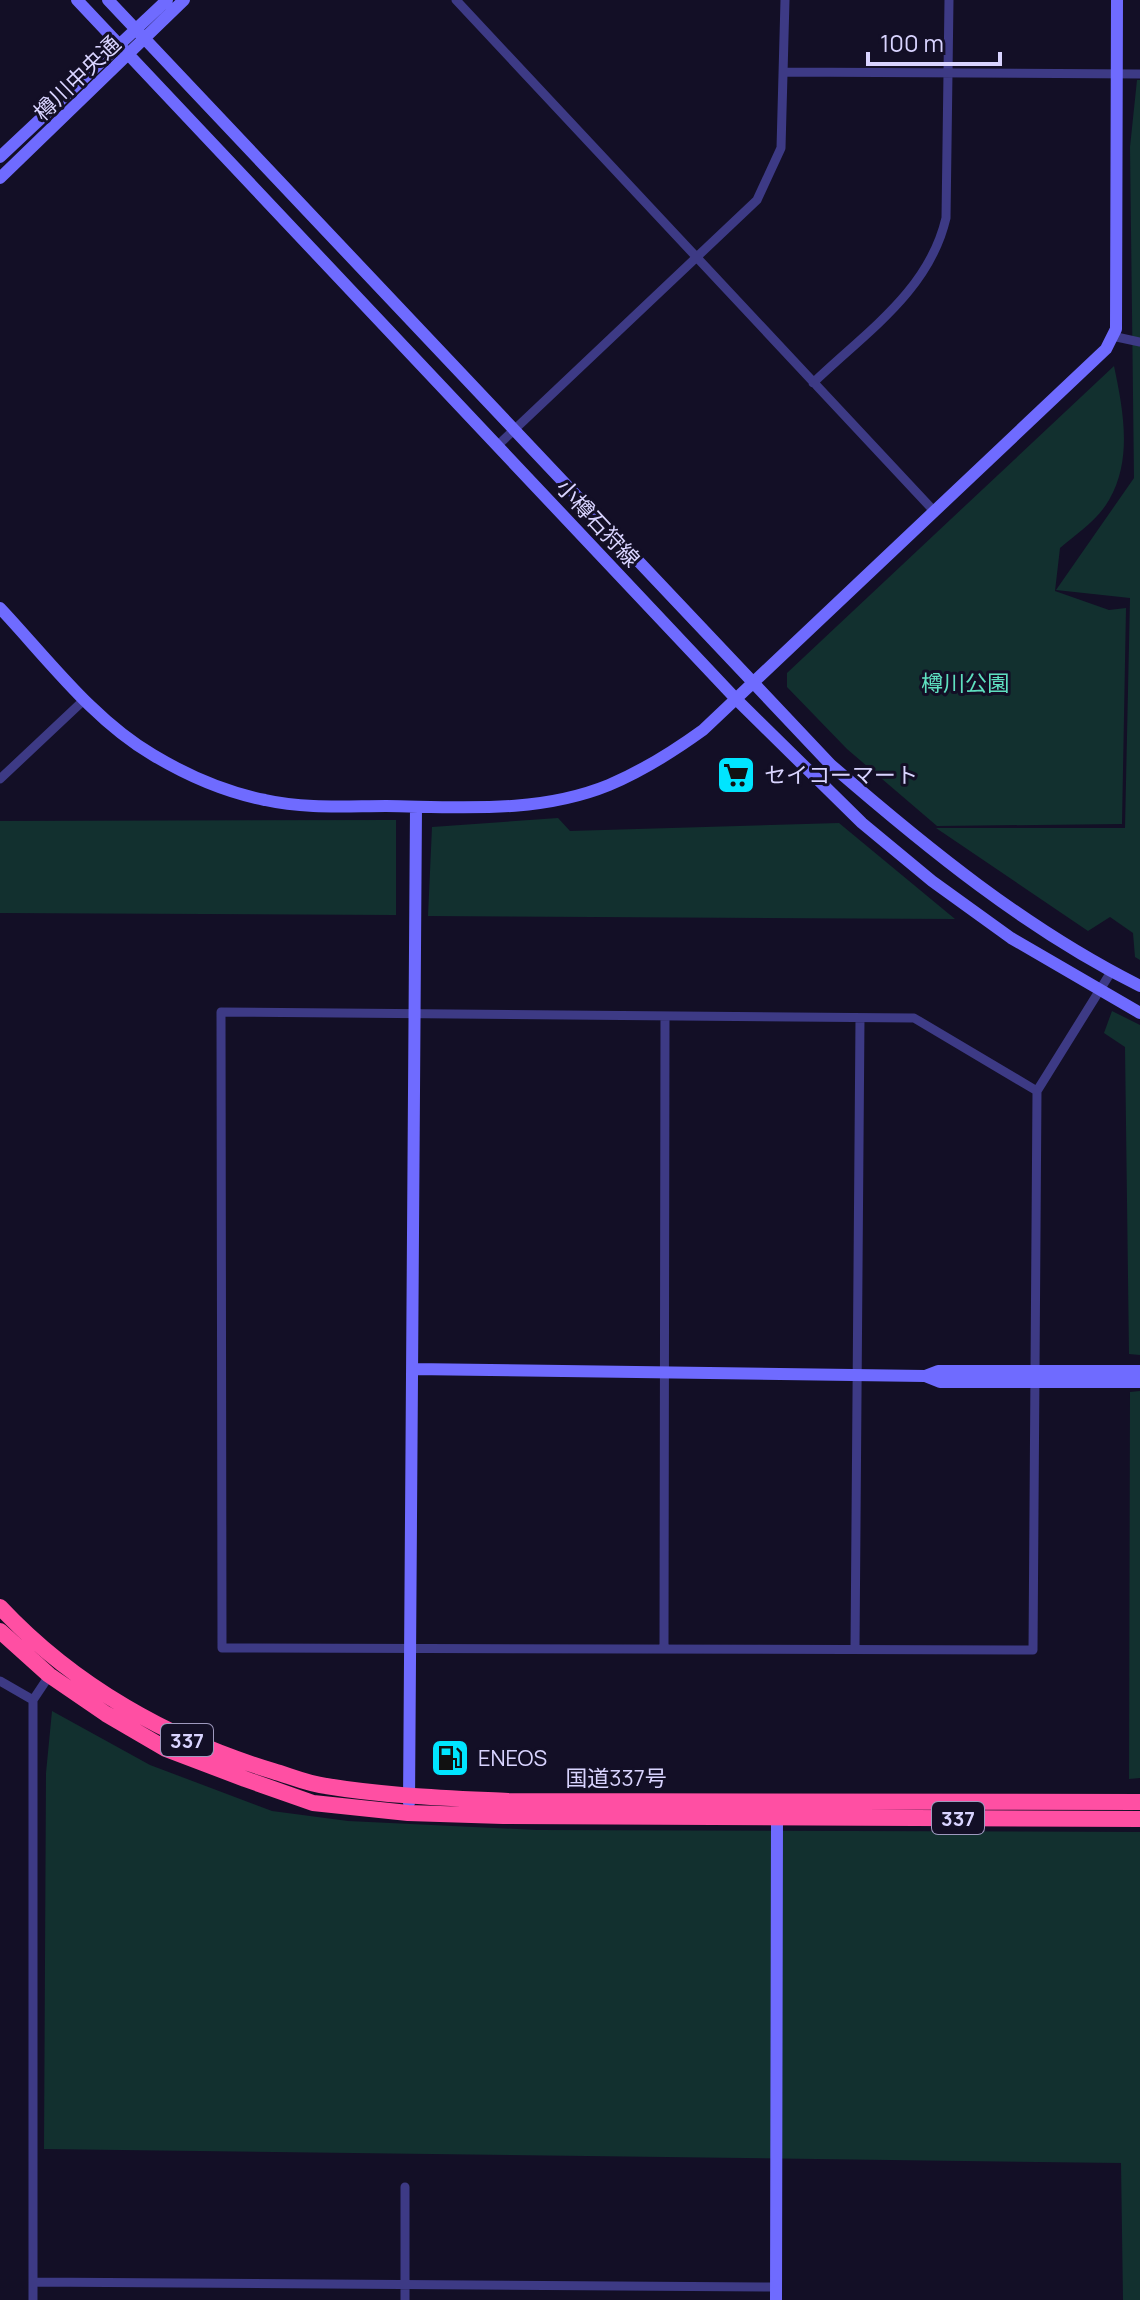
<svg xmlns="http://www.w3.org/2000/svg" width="1140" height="2300" viewBox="0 0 1140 2300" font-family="Manrope,'Noto Sans JP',sans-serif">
<rect width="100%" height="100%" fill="#130f26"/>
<path fill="#12302f" d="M1137,80h3v880l-5,-3 -2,-24 -23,-16 -22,14 -152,-103h189l5,-230 -74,-8 78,-112 -4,-331z
M1114,366c9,43 19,93 -5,134 -11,20 -33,34 -49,48l-5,43 54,19 17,-2 -4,216 -185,2 -90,-77 -60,-62v-14z
M558,818l12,13 269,-8 116,96 -527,-3 4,-89z
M396,820v95l-396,-2v-92z
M1112,1011l28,14v330l-11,-1 -4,-307 -21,-14z
M1140,1391v387l-11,1 1,-387z
M52,1711l98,54 122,46 76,10 189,9 603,2v468h-17l-2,-137 -1077,-14 2,-376z"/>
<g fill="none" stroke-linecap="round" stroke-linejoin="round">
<path stroke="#3d3a85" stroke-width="9" d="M456,0l478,511
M784,72l356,2
M1112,336l28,6
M813,383c53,-51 116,-92 133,-165l3,-218
M497,446l260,-246 24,-52 4,-148
M0,779l85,-80
M1037,1091l-123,-73 -693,-6 1,636 811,2 4,-559 74,-119
M664,1649l1,-633
M855,1649l5,-631
M0,1681l33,19
M405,2187v113
M33,2282l743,5
M33,2300v-600l18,-27"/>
<path stroke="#6f6bff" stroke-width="12" d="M77,0l659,699 126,124 70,58 79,57 129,75
M108,0l723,765c96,83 195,164 309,221
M0,157l167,-157
M0,178l184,-178
M0,608c47,50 93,112 153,147 35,21 72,37 112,45 40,9 81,6 121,6 75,1 152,8 223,-21 33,-14 65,-34 94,-55l403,-381 10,-20 1,-329
M412,1369l513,7 15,6h200
M925,1376l13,-5h202
M409,1803l7,-996
M776,2300l1,-482"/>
<path stroke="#ff4fa3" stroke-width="16" d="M0,1607c74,79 170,133 273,164 17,5 35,13 53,15 60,10 121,12 182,15l632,1
M0,1631l49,44 57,39 60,35 79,30 68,24 95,10 95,3 637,3"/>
</g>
<defs>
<symbol id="supermarket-square" viewBox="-11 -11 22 22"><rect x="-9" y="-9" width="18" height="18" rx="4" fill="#00e5ff" stroke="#130f26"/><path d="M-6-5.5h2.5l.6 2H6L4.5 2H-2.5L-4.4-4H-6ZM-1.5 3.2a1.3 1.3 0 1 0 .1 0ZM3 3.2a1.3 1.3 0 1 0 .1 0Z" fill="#111"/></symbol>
<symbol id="fuel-square" viewBox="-11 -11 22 22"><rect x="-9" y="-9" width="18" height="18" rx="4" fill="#00e5ff" stroke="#130f26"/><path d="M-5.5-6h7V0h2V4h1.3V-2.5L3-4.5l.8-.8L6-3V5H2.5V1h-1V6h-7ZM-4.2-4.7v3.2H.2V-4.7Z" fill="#111"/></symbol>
</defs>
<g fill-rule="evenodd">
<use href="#supermarket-square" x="714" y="753" width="44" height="44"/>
<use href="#fuel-square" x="428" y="1736" width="44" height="44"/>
</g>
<g text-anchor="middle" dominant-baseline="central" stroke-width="6" stroke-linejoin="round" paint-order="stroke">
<g fill="#130f26" stroke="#9e99be" stroke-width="2">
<rect x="161" y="1724" width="52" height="32" rx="6"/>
<rect x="932" y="1802" width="52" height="32" rx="6"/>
</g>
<g font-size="20" font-weight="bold" fill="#d9d4ff">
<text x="187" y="1740">337</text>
<text x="958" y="1818">337</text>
</g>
<g font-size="22" fill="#d9d4ff" stroke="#130f26">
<text transform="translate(77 78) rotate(-44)">樽川中央通</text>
<text transform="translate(598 523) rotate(47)">小樽石狩線</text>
<text x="616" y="1778">国道337号</text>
</g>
<g font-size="22" fill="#5fe0c0" stroke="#130f26">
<text x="965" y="683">樽川公園</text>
</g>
<g font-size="22" fill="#d9d4ff" stroke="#130f26" text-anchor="start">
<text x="764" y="775">セイコーマート</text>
<text x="478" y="1758">ENEOS</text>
</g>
</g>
<path d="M868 52v12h132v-12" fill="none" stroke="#d9d4ff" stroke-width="4"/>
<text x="880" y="52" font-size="24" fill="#d9d4ff" stroke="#130f26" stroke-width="6" paint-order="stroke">100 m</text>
</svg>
